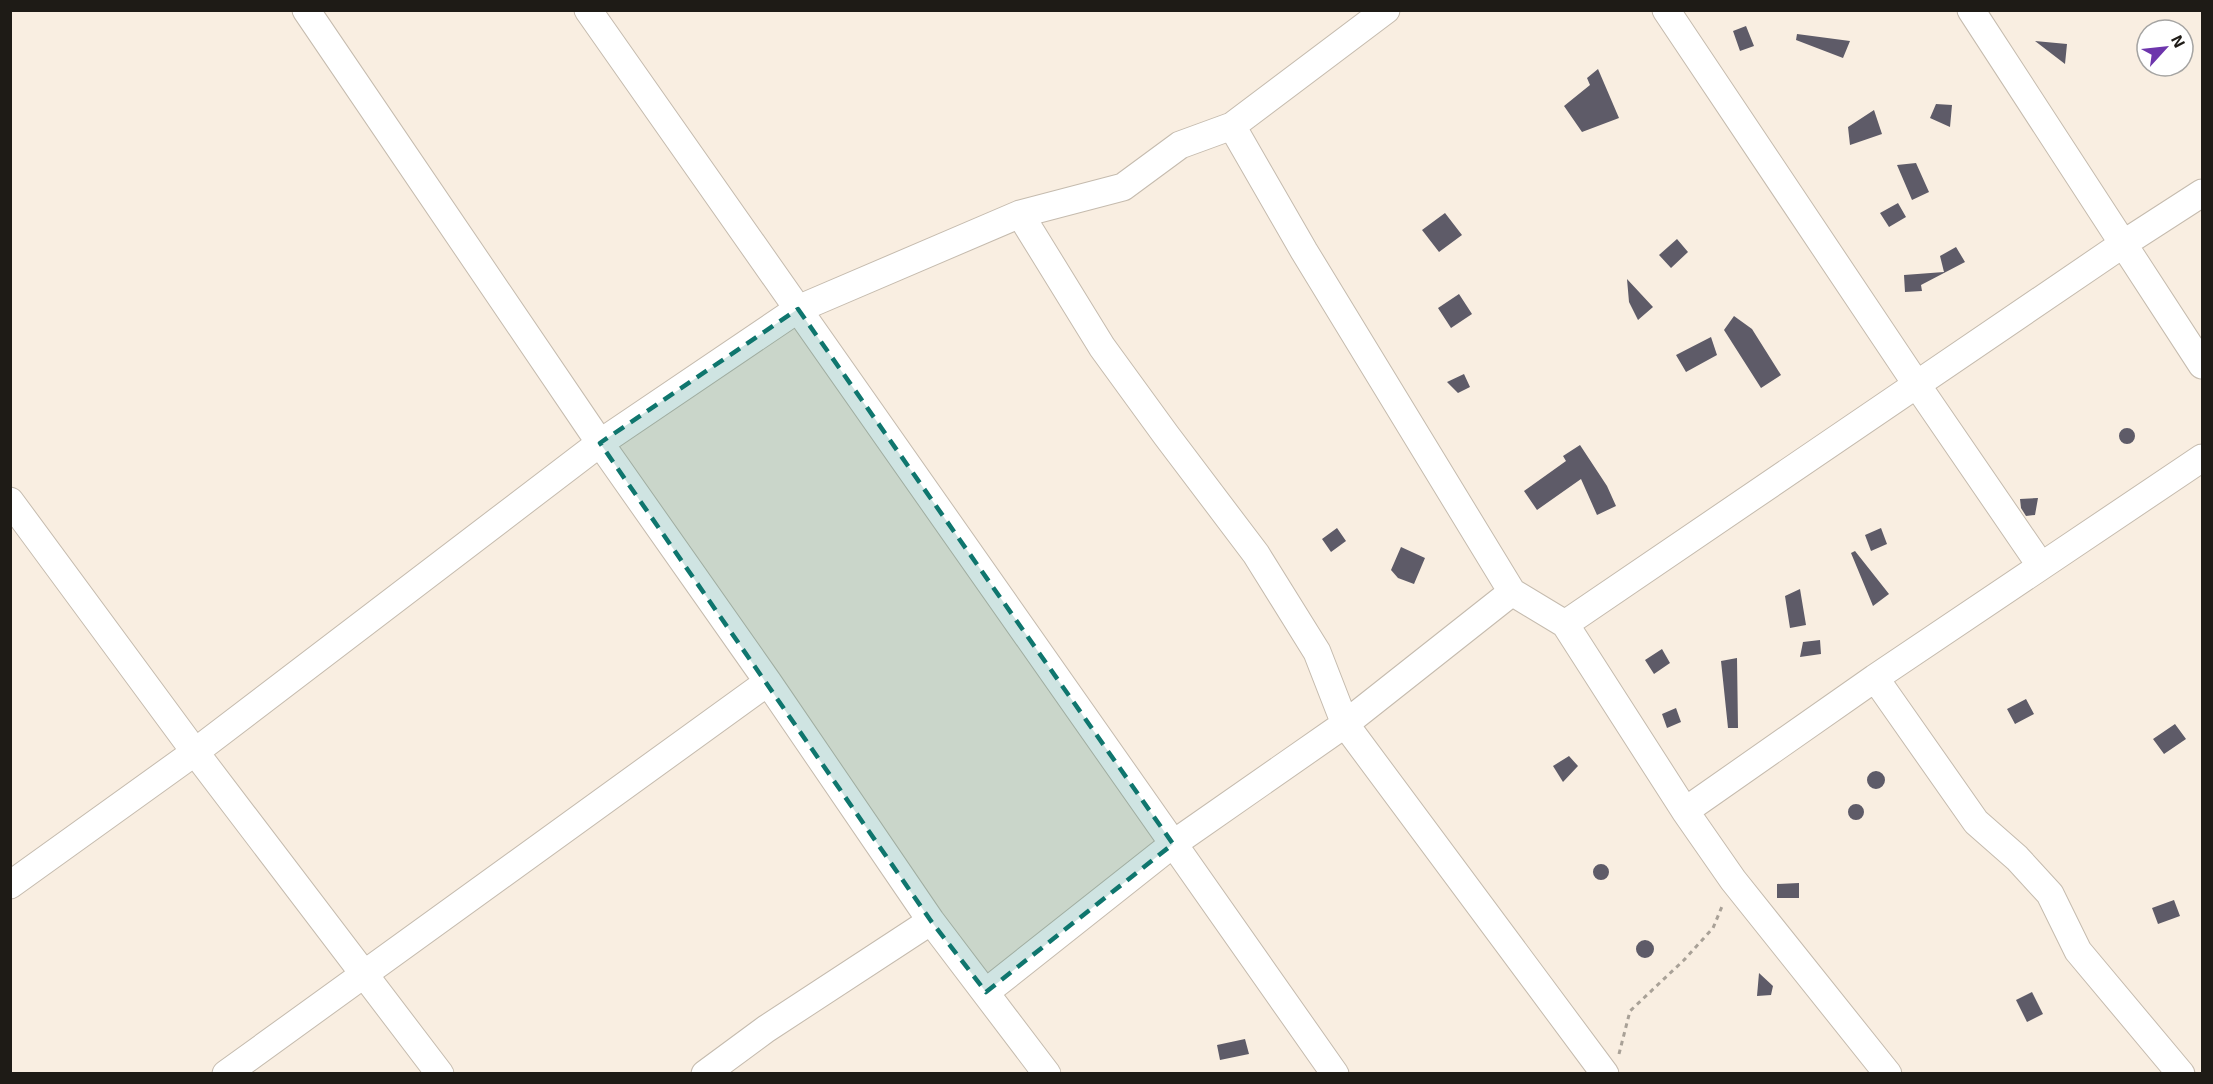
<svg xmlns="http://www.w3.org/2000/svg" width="2213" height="1084" viewBox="0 0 2213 1084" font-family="'Exo 2',sans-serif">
<rect width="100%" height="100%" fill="#f9eee1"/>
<path fill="#5e5b68" d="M1746,26l8,20 -14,5 -7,-20z
M1797,34l53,7 -7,17 -47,-18z
M2035,41l32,3 -2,20z
M1598,69l21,49 -37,14 -18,-26 26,-21 -3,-7z
M1936,104l16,1 -2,22 -20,-9z
M1874,110l8,24 -32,11 -2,-18z
M1916,163l13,29 -17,8 -15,-35z
M1898,203l8,14 -17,10 -9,-14z
M1445,213l17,22 -23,17 -17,-22z
M1677,239l11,13 -17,16 -12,-13z
M1956,247l9,15 -44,23 1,6 -17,1 -1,-17 40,-3 -4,-16z
M1627,279l26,28 -15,13 -9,-18z
M1459,294l13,20 -21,14 -13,-20z
M1734,316l18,13 29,46 -20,13 -37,-58z
M1711,337l6,18 -31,17 -10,-17z
M1464,374l6,13 -12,6 -11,-11z
M2119 436a8 8 0 1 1 16 0a8 8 0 1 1-16 0Z
M1580,445l27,41 9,20 -19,9 -16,-36 -44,31 -13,-19 42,-30 -3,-5z
M2038,498l-3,17 -9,1 -5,-8 -1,-9z
M1337,528l9,13 -15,11 -9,-13z
M1881,528l6,16 -16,7 -6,-16z
M1401,547l24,11 -11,26 -16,-6 -7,-8z
M1855,551l34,43 -16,12 -22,-53z
M1800,589l6,36 -16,3 -5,-32z
M1820,640l1,14 -21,3 3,-15z
M1662,649l8,14 -16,11 -9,-14z
M1737,658l1,70h-10l-7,-67z
M2026,699l8,15 -19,10 -8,-15z
M1676,708l5,14 -14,6 -5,-14z
M2175,724l11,15 -22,15 -11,-15z
M1569,756l9,10 -15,16 -10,-16z
M1867 780a9 9 0 1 1 18 0a9 9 0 1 1-18 0Z
M1848 812a8 8 0 1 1 16 0a8 8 0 1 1-16 0Z
M1593 872a8 8 0 1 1 16 0a8 8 0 1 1-16 0Z
M1799,883v15h-22v-14z
M2174,900l6,16 -22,8 -6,-16z
M1636 949a9 9 0 1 1 18 0a9 9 0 1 1-18 0Z
M1759,973l14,13 -2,9 -14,1z
M2032,992l11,22 -16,8 -11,-22z
M1245,1039l4,15 -29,6 -3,-15z"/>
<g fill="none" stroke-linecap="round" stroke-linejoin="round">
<defs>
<path id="minor" d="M588,10l747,1064
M1666,10l251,375 124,181
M1971,10l231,355
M1232,126l72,125 208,341 53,32 120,187 48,69 155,194
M1020,214l82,133 64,88 90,119 61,98 28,72 260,350
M10,501l185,251 245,322
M1565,624l558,-380 79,-51
M1875,678l327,-220
M1685,811l190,-133 101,144 41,36 33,36 28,57 103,123
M10,885l185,-133 405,-309 -294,-433
M986,992l187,-148 172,-120 167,-132
M226,1074l542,-392
M705,1074l61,-45 165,-108
M1047,1074l-116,-153 -163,-239 -168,-239 198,-134 222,-95 103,-27 57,-42 52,-19 154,-116"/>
</defs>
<use href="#minor" stroke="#c5bbae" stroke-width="29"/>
<path stroke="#a9a197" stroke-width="3" stroke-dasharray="4.5 4.5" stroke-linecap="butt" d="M1619,1054l11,-43 54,-51 29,-32 10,-24"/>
<use href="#minor" stroke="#fff" stroke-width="27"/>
</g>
<path fill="#0f766e" fill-opacity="0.2" stroke="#0f766e" stroke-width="4.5" stroke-dasharray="12 8" stroke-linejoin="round" d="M798,309l375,535 -187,148 -55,-71 -331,-478z"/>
<rect width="2213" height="1084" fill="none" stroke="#1e1b16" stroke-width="24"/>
<g transform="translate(2165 48) rotate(63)"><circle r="28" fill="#ffffff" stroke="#a5a4a2" stroke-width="1.5"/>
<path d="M0-4.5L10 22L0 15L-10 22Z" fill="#6d35ac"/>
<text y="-9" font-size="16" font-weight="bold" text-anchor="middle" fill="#1e1b16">N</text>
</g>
</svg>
